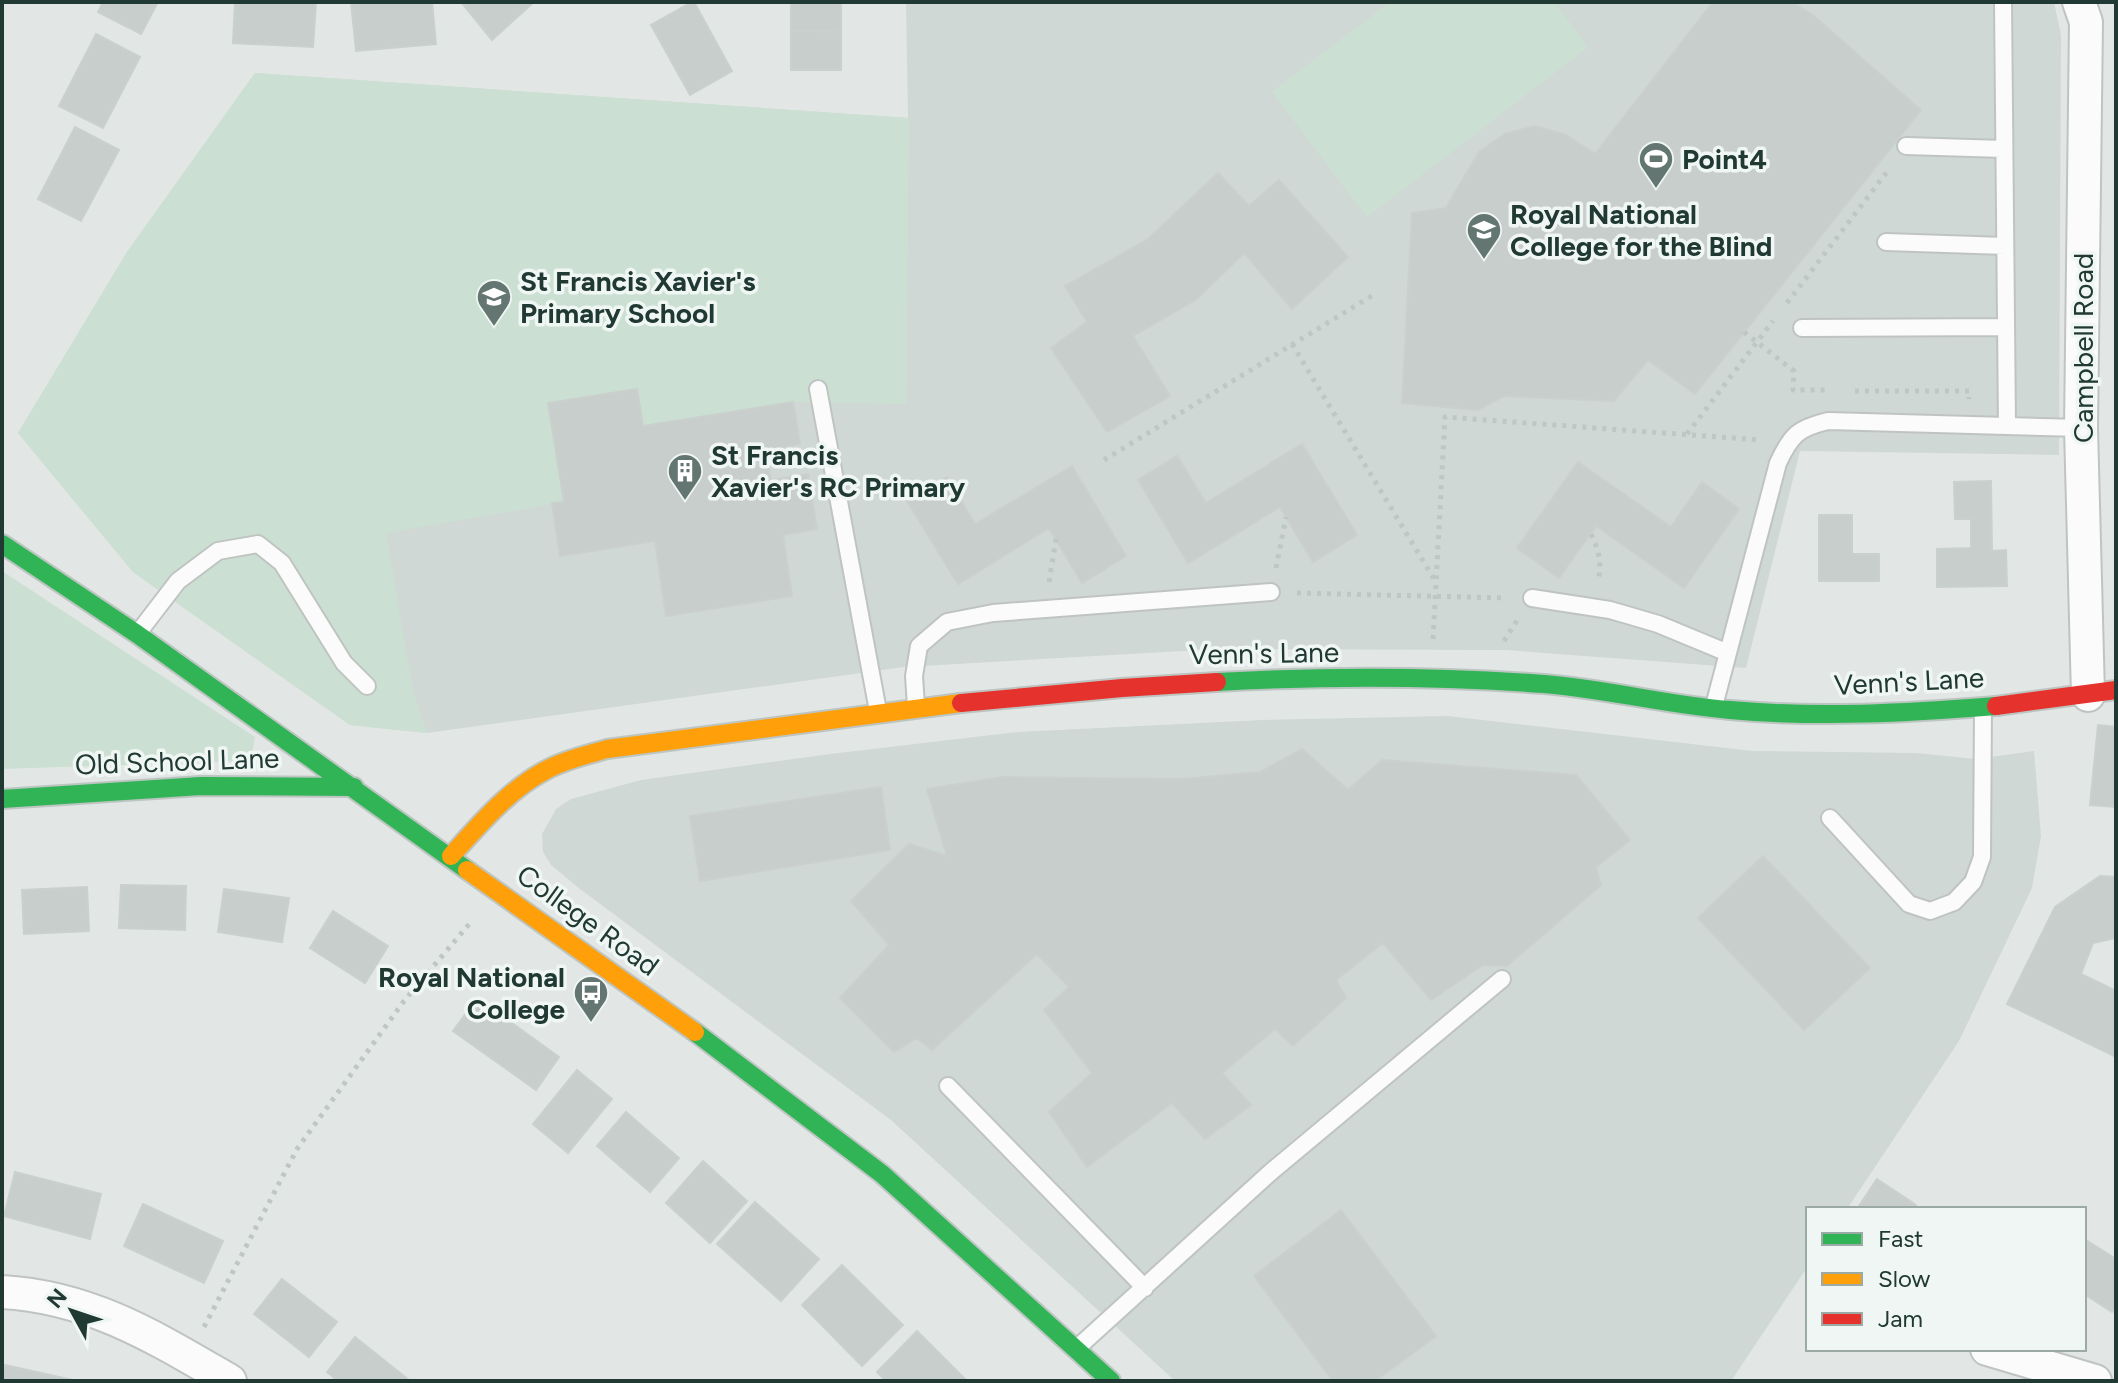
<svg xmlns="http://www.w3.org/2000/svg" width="2118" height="1383" viewBox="0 0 2118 1383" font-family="Figtree,sans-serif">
<rect width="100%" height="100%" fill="#e2e7e5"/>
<path fill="#cfd8d5" d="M906,2h1148l7,33 -2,420 -259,-4 -54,217 -241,-18 -288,-1 -313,18 -477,66 -77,-8 -217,-153 -115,-139 109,-181 128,-179 653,45z
M1448,716l305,35 163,2 60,6 58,-8 7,85 -9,52 -73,153 -112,168h-39v57l-77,115h-556l-284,-261 -311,-231 -29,-24 -8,-13 -1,-18 14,-25 15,-10 70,-19 189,-26 187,-22 246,-12z"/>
<path fill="#cbe0d2" d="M1390,2h164l34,45 -221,170 -95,-125z
M255,73l654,45 -3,286 -113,-2 -150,24 -6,-37 -89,14 16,99 -178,31 27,159 14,41 -77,-8 -217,-153 -115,-139 109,-181z
M2,571l253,166 -3,16 -14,8 -236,8z"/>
<path fill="#c8cecc" stroke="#cad0ce" stroke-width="2" d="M103,2h55l-17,32 -43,-22z
M235,2h81l-3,45 -80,-4z
M351,2h81l4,42 -80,7z
M461,2h73l-42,38z
M692,2h2l38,69 -42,24 -39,-70z
M791,2h50v30l-50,-1z
M1713,2h79l22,14 107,94 -226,284 -47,-34 -34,41 -110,-5 -26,14 -76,-7 10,-190 34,-5 33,-56 26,-18 30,-8 31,9 29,19z
M791,31l50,1v38h-50z
M96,34l44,23 -37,71 -44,-22z
M75,127l44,23 -38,71 -43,-22z
M1218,173l31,33 30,-26 69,77 -56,52 -48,-56 -47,46 -64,37 37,60 -63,36 -56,-84 36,-26 -22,-36 83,-47z
M637,389l6,37 150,-24 7,42 -34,6 5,30 37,-6 9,55 -34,6 9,61 -126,20 -11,-75 -95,15 -8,-53 12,-1 -16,-99z
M1302,444l55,91 -44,27 -33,-55 -92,56 -50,-83 39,-24 29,47z
M1578,462l93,65 31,-45 37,27 -55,79 -88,-62 -37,52 -42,-30z
M1072,466l54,90 -44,27 -33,-55 -91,56 -51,-83 40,-24 28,47z
M1991,481l1,70 14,-1 1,36 -70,1v-38l34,-1v-29h-16l-1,-37z
M1819,515h33v39h27v27h-60z
M2098,725l18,2v80l-26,-2z
M1302,749l46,41 34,-30 194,15 54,65 -34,27 5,18 -94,81 -24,-1 -52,35 -48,-57 -47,37 10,18 -53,48 -18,-17 -53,44 29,32 -46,34 -33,-36 -85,64 -38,-55 43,-39 -48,-63 25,-23 -32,-33 -105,96 -15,-12 -23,14 -54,-54 49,-53 -38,-44 58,-57 38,12 -20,-67 75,-12 180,2 78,-7z
M881,787l9,63 -190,31 -10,-65z
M1763,856l107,112 -66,62 -106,-112z
M2100,876l16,1v61l-23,5 -12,31 35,17v66l-109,-53 48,-97z
M121,885l65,1 -1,44 -66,-2z
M87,887l2,44 -65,3 -2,-44z
M224,889l65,9 -7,44 -64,-10z
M333,911l55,35 -23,37 -55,-35z
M477,998l82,59 -23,33 -83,-59z
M577,1070l35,29 -44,54 -35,-29z
M626,1112l53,46 -29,34 -53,-46z
M703,1161l44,40 -37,42 -44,-40z
M15,1172l86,22 -11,45 -86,-23z
M1877,1179l39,26 -3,4h-56z
M755,1202l64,57 -38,42 -64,-57z
M143,1204l80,37 -19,42 -80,-37z
M1341,1210l95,126 -61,45h-42l-79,-105z
M2086,1240l30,19v48l-4,5 -28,-18v-51z
M842,1265l61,60 -41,41 -60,-61z
M282,1279l55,43 -28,35 -55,-43z
M917,1331l50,50h-81l-9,-9z
M355,1337l54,43 -1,1h-70l-11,-9z
M5,1365l72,16h-75z"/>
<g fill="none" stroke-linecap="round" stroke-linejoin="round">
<defs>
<path id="lane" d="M2003,2l4,423
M1906,146l98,3
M1886,242l119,4
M1802,328l203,-1
M818,389l60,322
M1532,598l78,12 48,14 70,29
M138,633l40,-52 40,-30 40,-7 24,19 62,100 23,23
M916,706l-2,-30 5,-30 28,-24 46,-9 278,-21
M1714,706l64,-243c13,-28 20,-35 50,-42l253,7
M1830,818l79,86 21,7 24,-9 19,-20 9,-25 1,-148
M948,1086l197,202
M1076,1349l196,-178 230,-192"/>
<path id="street" d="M2079,2l7,20 -5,406 7,267
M2,1292c89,5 154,46 228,89
M1987,1349l108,32"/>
<path id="fast" d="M2,544l135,90 330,236
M1217,682c108,-6 219,-6 327,2 63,5 123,21 186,26 88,8 178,3 266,-4
M2,799l199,-13 153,1
M695,1032l187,142 229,207"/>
<path id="slow" d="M451,856c29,-32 58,-67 97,-87 19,-10 39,-14 59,-20l354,-46
M467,870l228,162"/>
<path id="jam" d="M961,703l161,-15 95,-6
M1996,706l120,-16"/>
</defs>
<use href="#lane" stroke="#bfc4c2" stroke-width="20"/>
<use href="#street" stroke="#bfc4c2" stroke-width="36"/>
<use href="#fast" stroke="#bdc5c2" stroke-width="22"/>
<use href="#slow" stroke="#bdc5c2" stroke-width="22"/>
<use href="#jam" stroke="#bdc5c2" stroke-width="22"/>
<path stroke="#bfc7c5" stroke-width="5" stroke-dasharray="4 6" stroke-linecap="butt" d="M1787,303l103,-135
M1744,332l50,39 -1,19h32
M1292,344l142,235
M1855,391h114v8
M1687,434l86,-113
M1104,460l269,-165
M1591,534c8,16 11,30 7,48
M1276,568l10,-51
M1049,582l7,-43
M1297,593l210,5
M1433,639l12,-222 315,23
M1504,641l14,-22
M204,1327l93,-178 107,-148 66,-78"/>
<use href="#lane" stroke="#fbfbfb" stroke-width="16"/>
<use href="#street" stroke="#fbfbfb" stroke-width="32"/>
<use href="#fast" stroke="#30b455" stroke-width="18"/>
<use href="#slow" stroke="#ff9f0a" stroke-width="18"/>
<use href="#jam" stroke="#e5322d" stroke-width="18"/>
</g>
<defs>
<symbol id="stadium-pin" viewBox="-11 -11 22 30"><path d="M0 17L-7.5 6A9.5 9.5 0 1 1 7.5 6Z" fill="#647671" stroke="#eff6f3"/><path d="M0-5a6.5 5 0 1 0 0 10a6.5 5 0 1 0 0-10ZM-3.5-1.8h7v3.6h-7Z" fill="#fff"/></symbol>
<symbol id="university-pin" viewBox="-11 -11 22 30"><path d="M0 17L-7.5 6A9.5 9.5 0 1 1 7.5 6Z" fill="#647671" stroke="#eff6f3"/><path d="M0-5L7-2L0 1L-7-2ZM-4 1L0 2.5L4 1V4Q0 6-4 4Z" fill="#fff"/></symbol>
<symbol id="school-pin" viewBox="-11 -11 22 30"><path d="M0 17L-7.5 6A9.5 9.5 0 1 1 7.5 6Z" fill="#647671" stroke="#eff6f3"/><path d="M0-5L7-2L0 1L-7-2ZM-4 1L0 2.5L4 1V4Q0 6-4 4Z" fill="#fff"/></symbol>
<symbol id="building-pin" viewBox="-11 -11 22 30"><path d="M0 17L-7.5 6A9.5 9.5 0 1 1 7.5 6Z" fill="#647671" stroke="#eff6f3"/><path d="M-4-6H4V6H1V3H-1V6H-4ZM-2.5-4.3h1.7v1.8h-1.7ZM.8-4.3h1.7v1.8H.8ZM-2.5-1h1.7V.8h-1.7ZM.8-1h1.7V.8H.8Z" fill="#fff"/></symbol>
<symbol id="bus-pin" viewBox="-11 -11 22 30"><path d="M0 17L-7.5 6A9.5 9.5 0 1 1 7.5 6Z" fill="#647671" stroke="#eff6f3"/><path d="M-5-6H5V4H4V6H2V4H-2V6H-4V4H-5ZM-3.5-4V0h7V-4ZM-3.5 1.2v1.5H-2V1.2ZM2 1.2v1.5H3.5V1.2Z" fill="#fff"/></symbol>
</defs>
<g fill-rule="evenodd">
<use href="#stadium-pin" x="1636" y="139" width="40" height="54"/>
<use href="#university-pin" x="1464" y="210" width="40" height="54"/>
<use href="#school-pin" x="474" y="277" width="40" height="54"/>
<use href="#building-pin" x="665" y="451" width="40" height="54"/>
<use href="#bus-pin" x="571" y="973" width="40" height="54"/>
</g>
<g text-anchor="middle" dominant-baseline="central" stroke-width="7" stroke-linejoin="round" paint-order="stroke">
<g font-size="28" font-weight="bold" fill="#203933" stroke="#eff6f3" text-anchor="start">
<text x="1682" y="159">Point4</text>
<text x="1510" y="214">Royal National<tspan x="1510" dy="32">College for the Blind</tspan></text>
<text x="520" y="281">St Francis Xavier's<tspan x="520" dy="32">Primary School</tspan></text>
<text x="711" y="455">St Francis<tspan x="711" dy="32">Xavier's RC Primary</tspan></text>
<text x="565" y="977" text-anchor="end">Royal National<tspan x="565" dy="32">College</tspan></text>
</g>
<g font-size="28" fill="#203933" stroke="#eff6f3">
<text transform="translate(2083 348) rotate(-90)">Campbell Road</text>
<text transform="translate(1264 653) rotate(-1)">Venn's Lane</text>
<text transform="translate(1909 681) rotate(-3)">Venn's Lane</text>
<text transform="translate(177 761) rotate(-2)">Old School Lane</text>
<text transform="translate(588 920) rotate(36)">College Road</text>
</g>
</g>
<rect width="2118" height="1383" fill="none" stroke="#203933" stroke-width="8"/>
<rect x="1806" y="1207" width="280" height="144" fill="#eff6f3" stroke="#9caaa6" stroke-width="2"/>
<rect x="1822" y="1233" width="40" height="12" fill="#30b455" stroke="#9caaa6" stroke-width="2"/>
<text x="1878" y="1247" font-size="24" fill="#203933">Fast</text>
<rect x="1822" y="1273" width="40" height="12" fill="#ff9f0a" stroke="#9caaa6" stroke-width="2"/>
<text x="1878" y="1287" font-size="24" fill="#203933">Slow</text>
<rect x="1822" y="1313" width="40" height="12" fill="#e5322d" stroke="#9caaa6" stroke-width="2"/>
<text x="1878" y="1327" font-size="24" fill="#203933">Jam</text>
<g transform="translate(72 1311) rotate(310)" stroke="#eff6f3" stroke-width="6" paint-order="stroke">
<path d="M0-6L14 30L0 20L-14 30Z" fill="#203933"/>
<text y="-12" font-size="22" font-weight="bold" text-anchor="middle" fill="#203933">N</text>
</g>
</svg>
